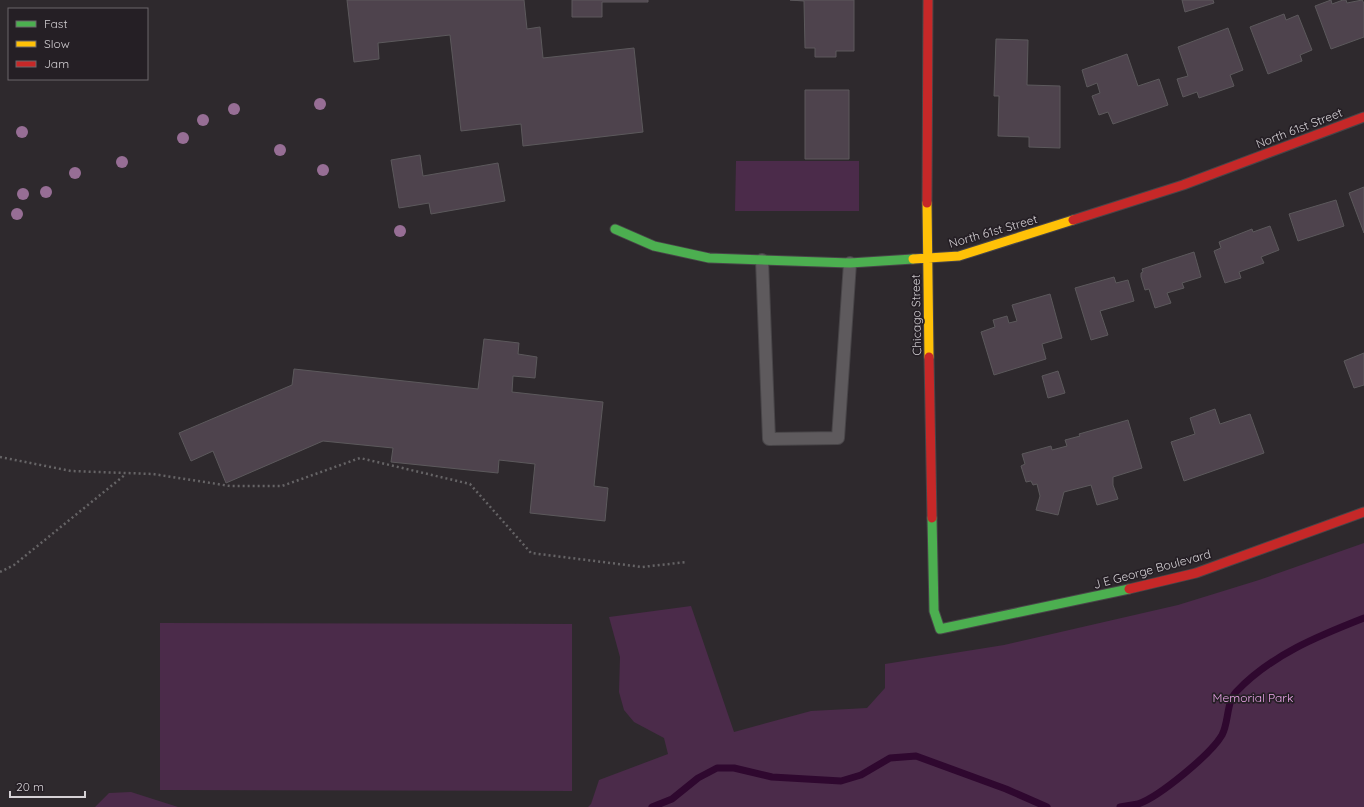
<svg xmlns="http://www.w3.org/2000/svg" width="1364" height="807" viewBox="0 0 1364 807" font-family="Quicksand,sans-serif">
<rect width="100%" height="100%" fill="#2e292d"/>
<path fill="#4b2b4a" d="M736,161h123v50h-124z
M1364,543v264h-776l3,-3 8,-24 69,-26 -4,-16 -30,-16 -10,-12 -5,-18 1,-35 -11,-40 82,-11 43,126 77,-21 56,-3 18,-20v-24l119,-19 174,-40 81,-25z
M160,623l412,1v167l-412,-1z
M131,792l47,15h-83l14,-14z"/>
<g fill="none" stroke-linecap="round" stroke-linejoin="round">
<path stroke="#2f082f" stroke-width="7" d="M652,807l20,-8 26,-21 19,-10h17l38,9 69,4 20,-6 29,-17 26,-2 90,33 41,18
M1120,807c6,-1 12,-2 18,-3 21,-7 73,-50 84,-69 7,-13 4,-32 14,-43 35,-37 82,-56 128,-74"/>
</g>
<path fill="#4e434d" stroke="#5c595c" d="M347,0h177l3,29 13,-2 3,31 91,-10 9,84 -120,14 -2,-22 -60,7 -11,-96 -72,8 1,16 -25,3z
M572,0h76v2h-46v15h-30z
M790,0h64v51h-18v6h-21v-9h-10l-1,-47z
M1182,0h31l1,3 -29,9z
M1331,0l1,4 11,-4h3l1,3 15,-3 2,3v34l-33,12 -16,-43z
M1284,14l2,6 12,-5 14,35 -12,5 2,6 -34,13 -18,-47z
M1228,28l15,42 -13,5 4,11 -35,12 -2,-6 -14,5 -6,-18 11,-3 -10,-29z
M996,39l32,1 -1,45 33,1v62l-31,-1v-10l-31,-1 1,-40h-5z
M1127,54l11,32 21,-7 9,26 -55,19 -5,-12 -9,3 -7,-19 8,-3 -3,-10 -10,4 -5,-17z
M805,90h44v69h-44z
M420,155l3,21 75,-13 7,38 -74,13 -2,-11 -30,5 -8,-48z
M1364,187v46l-15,-40z
M1336,200l8,26 -46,15 -9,-27z
M1270,226l9,24 -18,7 3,6 -25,9 2,6 -16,5 -11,-32 7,-3 -2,-6 33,-13 1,3z
M1194,252l7,25 -19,6 2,5 -17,5 4,10 -16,5 -6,-19 -4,1 -4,-13v-4l2,-1 -1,-3z
M1114,277l2,6 12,-3 6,21 -34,10 8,24 -17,5 -16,-52z
M1050,294l12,44 -20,6 4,15 -52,16 -13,-43 14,-5 -2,-7 14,-4 2,7 8,-2 -5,-16z
M484,339l35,4 -1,11 19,3 -2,21 -22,-2 -1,16 91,10 -9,84 14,2 -3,33 -75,-8 5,-49 -36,-4 -1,13 -107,-11 2,-14 -70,-7 -97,42 -13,-32 -22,10 -12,-28 113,-48 2,-16 184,20z
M1364,353v32l-10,3 -10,-27z
M1058,371l7,22 -17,5 -6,-22z
M1215,409l5,15 30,-10 14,39 -80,28 -13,-39 24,-8 -5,-16z
M1128,420l14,48 -29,9v8l5,14 -21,6 -6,-20 -27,7 -6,23 -22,-5 4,-14 -3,-12 -4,1 -2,-4 -5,1 -5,-16 4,-2 -3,-10 29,-8 1,4 15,-4 -2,-6 15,-4 -1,-2z"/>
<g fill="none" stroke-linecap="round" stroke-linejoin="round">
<defs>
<path id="lane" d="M762,260l7,179 69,-1 12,-175"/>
<path id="fast" d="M615,229l39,17 55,12 141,5 63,-4
M932,518l2,93 6,18 189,-40"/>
<path id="slow" d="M927,203l2,154
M913,259l46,-3 114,-36"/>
<path id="jam" d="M927,203l1,-203
M1073,220l110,-35 181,-68
M929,357l3,161
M1129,589l67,-16 168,-61"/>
</defs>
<use href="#lane" stroke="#484548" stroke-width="14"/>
<use href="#fast" stroke="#484548" stroke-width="11"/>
<use href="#slow" stroke="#484548" stroke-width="11"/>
<use href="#jam" stroke="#484548" stroke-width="11"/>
<path stroke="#666466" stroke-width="2.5" stroke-dasharray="2 3" stroke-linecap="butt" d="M0,457l71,14 82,3 77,12h52l78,-28 110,26 61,69 111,14 45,-5
M0,572l14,-7 112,-91"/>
<use href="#lane" stroke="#5e5a5d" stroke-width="12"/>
<use href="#fast" stroke="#4caf50" stroke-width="9"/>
<use href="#slow" stroke="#ffc107" stroke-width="9"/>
<use href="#jam" stroke="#c62828" stroke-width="9"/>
</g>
<g fill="#976e95">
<circle cx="320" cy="104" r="6"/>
<circle cx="234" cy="109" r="6"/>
<circle cx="203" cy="120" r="6"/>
<circle cx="22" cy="132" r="6"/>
<circle cx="183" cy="138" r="6"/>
<circle cx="280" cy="150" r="6"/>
<circle cx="122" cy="162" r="6"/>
<circle cx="323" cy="170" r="6"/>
<circle cx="75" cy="173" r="6"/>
<circle cx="46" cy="192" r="6"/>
<circle cx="23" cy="194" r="6"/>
<circle cx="17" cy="214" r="6"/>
<circle cx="400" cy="231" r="6"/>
</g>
<g text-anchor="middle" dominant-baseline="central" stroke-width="3.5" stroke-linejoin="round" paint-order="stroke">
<g font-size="12" fill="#d5d1d5" stroke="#251f25">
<text transform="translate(1299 128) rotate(-21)">North 61st Street</text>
<text transform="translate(993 231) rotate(-16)">North 61st Street</text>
<text transform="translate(916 315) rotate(-91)">Chicago Street</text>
<text transform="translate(1152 569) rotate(-15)">J E George Boulevard</text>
</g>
<g font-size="12" fill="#eda7ea" stroke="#251f25">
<text x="1253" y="697">Memorial Park</text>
</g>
</g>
<rect x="8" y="8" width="140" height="72" fill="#251f25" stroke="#6b666b"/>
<rect x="16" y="21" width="20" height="6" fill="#4caf50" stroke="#6b666b"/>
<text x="44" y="28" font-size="12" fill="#d5d1d5">Fast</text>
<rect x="16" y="41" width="20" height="6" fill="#ffc107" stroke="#6b666b"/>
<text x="44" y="48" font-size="12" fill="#d5d1d5">Slow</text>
<rect x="16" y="61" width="20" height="6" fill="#c62828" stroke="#6b666b"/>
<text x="44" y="68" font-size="12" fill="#d5d1d5">Jam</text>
<path d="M10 791v6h75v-6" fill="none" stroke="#d5d1d5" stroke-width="2"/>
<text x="16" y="791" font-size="12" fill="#d5d1d5" stroke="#251f25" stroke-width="3" paint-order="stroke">20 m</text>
</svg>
